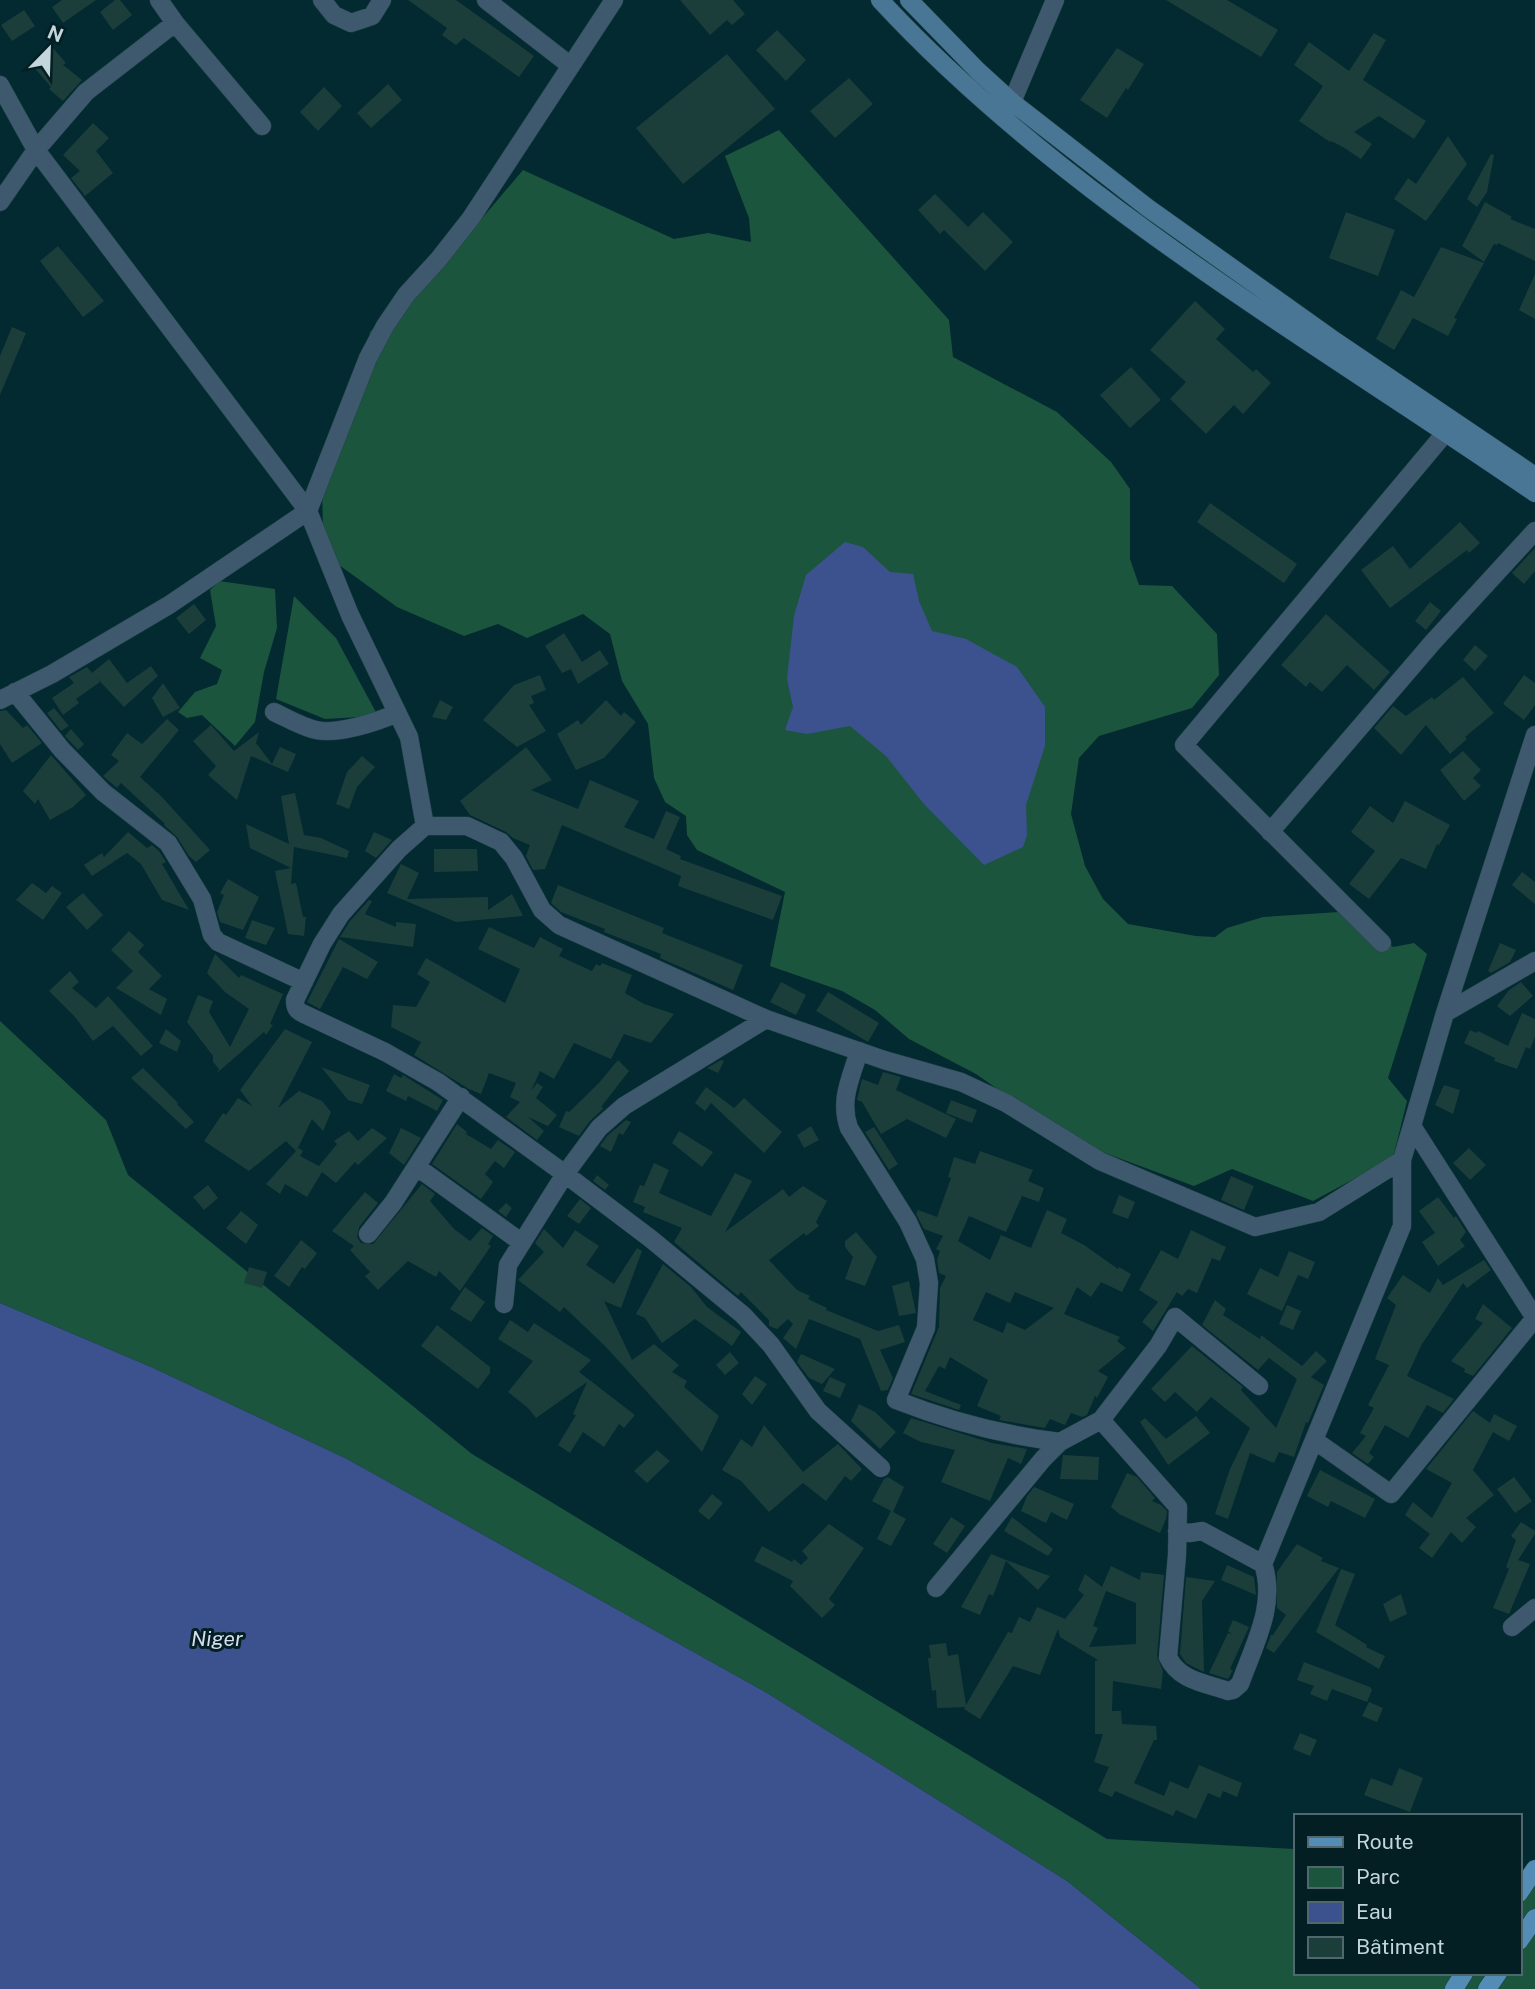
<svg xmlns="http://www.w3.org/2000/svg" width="1535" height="1989" viewBox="0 0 1535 1989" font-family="'Public Sans',sans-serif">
<rect width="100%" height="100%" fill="#032931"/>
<path fill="#1c553d" d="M779,130l170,190 4,37 104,55 54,50 19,27v70l9,26 33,1 45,48 2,41 -27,33 -93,28 -20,22 -8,56 14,52 18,33 25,25 68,12 19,1 12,-9 36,-11 91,-6 39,36 21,-4 13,11 -39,124 19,23 -14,57 -80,43 -81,-32 -38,17 -124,-46 -94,-66 -67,-35 -34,-29 -33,-19 -72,-25 15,-74 -88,-42 -10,-15 -1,-19 -21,-14 -11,-24 -6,-54 -26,-43 -12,-47 -27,-20 -56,24 -29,-14 -34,12 -67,-29 -58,-42 -16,-36 -1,-41 34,-77 14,-79 33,-36 63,-59 57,-67 151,69 34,-6 43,9 -2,-24 -24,-62z
M219,581l56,8 2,39 -13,44 -9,50 -20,24 -33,-31 -15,3 -9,-6 17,-20 22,-8 5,-14 -22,-12 16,-32 -6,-36z
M294,596l42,42 42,78 -53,3 -49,-20z
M0,1021l106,99 22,55 344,279 635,385 188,10v124h224v-96l16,-7v119h-334l-134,-108 -300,-188 -420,-234 -196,-92 -151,-64z"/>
<path fill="#3c528e" d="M845,542l18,5 27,25 23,2 6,27 13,30 34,8 51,28 28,40v39l-19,59 1,30 -4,12 -39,18 -60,-61 -38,-48 -36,-30 -43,8 -22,-4 8,-23 -6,-28 7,-63 12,-41z
M0,1303l151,64 196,92 420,234 300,188 134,108h-1201z"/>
<path fill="#1c3e3b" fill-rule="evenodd" d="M62,0h34l-33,23 -11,-16z
M115,0h5l12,15 -19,15 -13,-18z
M408,0h48l78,56 -15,21 -55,-39 -8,7 -14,-10 5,-7z
M680,0h53l12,14 -13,11 -5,-5 -17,15z
M1166,0h61l51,30 -17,27z
M24,10l11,16 -23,15 -11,-16z
M777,30l29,30 -20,21 -30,-31z
M1374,33l12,7 -23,40 63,41 -12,18 -35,-23 -25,16 18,12 -11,15 -18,-12 -12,-6 -1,1 -31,-21 24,-35 -29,-21 15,-23 40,29z
M53,48l13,15 -3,2 19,15 -19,21 -14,-12 2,-2 -19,-22z
M1117,48l27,16 -16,26 -2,-2 -19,30 -27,-18z
M727,54l48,55 -92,75 -47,-56z
M849,78l24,26 -38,34 -25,-27z
M388,84l14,16 -31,28 -14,-15z
M324,87l18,19 -24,25 -18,-19z
M93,123l16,15 -13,13 17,22 -28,23 -14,-18 9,-7 -17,-16z
M1448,136l19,28 -41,57 -32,-22 14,-21 8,6z
M1491,154l3,1 -7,37 -10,15 -10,-8z
M935,194l33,33 15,-15 30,30 -28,29 -41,-41 -4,4 -22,-24z
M1485,202l27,15 -2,2 25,10v32l-37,-18 -1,2 -3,-1 -10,18 -22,-16z
M1346,212l49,18 -17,46 -49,-18z
M58,246l46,55 -21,16 -43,-56z
M1441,247l43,16 -30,55 3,1 -9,17 -35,-18 -19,32 -18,-11 25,-49 13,7z
M1535,274v45l-16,-9z
M1195,301l30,28 -9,10 37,33 3,-3 15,14 -28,31 -9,-9 -28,29 -36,-35 16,-17 -36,-32z
M12,327l14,6 -26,62v-39z
M1131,367l30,33 -31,28 -30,-33z
M1210,503l87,61 -13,19 -87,-61z
M1460,522l20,21 -11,10 -2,-3 -77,58 -29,-38 32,-24 17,23z
M1535,548v23l-11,13 -12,-11z
M1430,602l11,9 -15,19 -11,-9z
M194,604l12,16 -17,14 -13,-16z
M1326,614l64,58 -16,18 -27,-25 -25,27 -12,-10 -4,5 -25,-22z
M564,633l18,29 18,-12 9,14 -31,20 -7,-15 -9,4 -17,-27z
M1475,645l13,11 -13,15 -12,-11z
M109,659l18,24 24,-17 7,10 -34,31 -32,-34z
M87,667l13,15 -24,17 3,4 -16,12 -11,-17 22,-15 -5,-6z
M540,675l6,15 -15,6 3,7 -5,2 17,26 -29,16 -34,-27 31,-35z
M1524,675l11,8v22l-11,15 -21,-16z
M1463,677l31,36 -29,24 2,2 -17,15 -24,-29 -25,30 -27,-27 19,-22 13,10 26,-19 2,3z
M163,683l17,25 -17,9 -11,-19z
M440,700l13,7 -7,13 -14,-3z
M606,700l15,16 3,-4 12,10 -32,36 -28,12 -19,-36 21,-14 3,5z
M54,708l15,18 -8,5 -14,-18z
M6,710l17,18 4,-3 15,18 -30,20 -12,-19v-33z
M167,719l12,11 -39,47 22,20 48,53 -14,12 -7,-6 -12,-19 -13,-12 1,-1 -44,-41 -4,5 -14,-12 16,-15 -8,-6 16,-22 15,11z
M211,725l23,26 25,-19 -3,11 16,21 8,-17 16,7 -8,18 -37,-16 -14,44 -29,-25 8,-9 -23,-25z
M71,729l13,15 -6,6 -13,-14z
M526,747l26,33 -21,10 47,19 12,-29 49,21 -15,26 30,12 12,-28 14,6 -14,32 15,7 -1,3 102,37 -9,24 -95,-34 3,-10 -119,-51 -17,44 -12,1 -7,-14 4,-11 -17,-7 -7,-6 -36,-17 -10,-14z
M1463,751l18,19 -8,8 8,8 -17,15 -24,-31z
M51,755l35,40 -13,12 -23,13 -12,-21 -3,5 -12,-13z
M362,756l13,11 -18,20 -8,22 -13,-5 11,-32z
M295,793l9,42 17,3 28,13 -2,7 -53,-11 -3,37 5,-1 7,34h3l-2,19 -16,-2 -13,-63 16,-3 -41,-20 -4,-24 43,20 -8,-48z
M1405,801l45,24 -11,20 -2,-1 -11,25 -25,-11 -32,41 -20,-15 26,-33 -24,-19 19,-26 23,17z
M128,832l19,16 5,-3 7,6 7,11 -4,2 27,46 -27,-10 -21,-36 -14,-11 -35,23 -8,-11 18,-12 2,4z
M374,832l18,8 -16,18 -11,-7z
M434,849h43l1,22 -44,1z
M401,864l18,9 -12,26 81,-2v13l24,-16 11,22 -67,6 -69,-29z
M1522,872l13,10v22l-23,-19z
M228,879l31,18 -16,33 -23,-8 -3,-10 7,-17 -4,-2z
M32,883l14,10 6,-7 10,7 -19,27 -27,-20z
M558,885l106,43 -2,5 81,32 -10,25 -73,-32 1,-4 -57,-22 1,-3 -44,-17 -10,-9z
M83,893l20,22 -16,15 -21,-23z
M369,900l3,1 -7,13 31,13v-5l20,2 -3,23 -73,-10 10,-16z
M252,920l23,8 -9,17 -21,-7z
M489,927l45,21 6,-11 23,12 -4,7 33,15 4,-7 4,2 2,-3 30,12 -7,18 19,11 30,10 -23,29 -27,-9 -13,25 -37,-16 -20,36 -14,-8 -9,20 6,-8 6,4 -7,11 21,17 -9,11 -20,-9 16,14 -7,9 -31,-23 14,-15 -10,-5 6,-14 -27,-10 -8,21 -12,-5 -55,-34 7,-13 -30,-15 2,-22 23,2 14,-25 -13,-8 9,-16 79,45 15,-34 -42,-20z
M129,931l15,14 -6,7 24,24 -13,13 18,10 -6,16 -45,-27 17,-17 -22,-21z
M339,939l39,23 -11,17 -24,-12 -23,42 -13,-7z
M1500,943l16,7 -6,12 -19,11 -3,-2z
M215,954l24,24 2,-3 42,19 -13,30 3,1 -7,10 -2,-3 -47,41 2,-4 -6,-7v-6l-26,-34 11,-27 15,6 -4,11 21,35 19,-38 -24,-17 -18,-19z
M70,971l9,11 -7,6 24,20 12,-12 45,50 -12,10 -28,-30 -20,15 -18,-24 -26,-26z
M781,982l25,13 -10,20 -26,-13z
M1521,982l12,14 -23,20 -13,-10 12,-16z
M828,992l51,31 -11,19 -52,-31z
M1522,1013l13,6v18l-5,12 -4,-2 -9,22 -23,-8 1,-3 -31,-15 6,-13 7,3 1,-2 30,15z
M166,1029l15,12 -4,11 -18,-9z
M285,1029l27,13 -34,66 21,-17 23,10 9,11 -8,19 -11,-12 -15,31 2,-2 4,3 -3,5 19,10 18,-22 -3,-3 15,-10 9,10 14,-13 15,10 -29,27 -3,-3 -19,21 -14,-11 -15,25 -22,-13 -5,10 -14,-10 30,-33 -10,-10 -37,30 -45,-30 19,-28 3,2 12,-17 14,8 -12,-16z
M618,1060l11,11 -28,36 3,1 -14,13 -11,15 -20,-9 7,-16 3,1 29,-28z
M721,1060l3,1 -6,12 -11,-5z
M321,1067l49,18 -8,19 -14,-4z
M143,1068l35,35 -1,1 17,18 -8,7 -55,-51z
M883,1072l18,5 -5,13 60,29 -10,19 -39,-19 -26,15 -19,-32 -5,-2 5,-21 16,6z
M394,1074l7,4 2,-3 40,25 -6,11 -29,-15 -2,5 -20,-10z
M1444,1085l16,5 -7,24 -18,-9z
M706,1087l28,21 10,-10 38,34 -18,21 -53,-50 -6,8 -10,-8z
M951,1100l26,10 -5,13 -26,-10z
M626,1120l5,2 -8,13 -4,-2 -8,19 -11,-6 7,-10z
M457,1124l10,8 -1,2 25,15 7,-9 17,12 -11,16 -9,-7 -10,13 8,8 -12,17 -49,-35z
M811,1126l8,14 -15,8 -7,-13z
M874,1127l24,37 -9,6 -24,-38z
M401,1128l20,10 -17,27 -15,-12z
M679,1131l34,21 -11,15 -30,-24z
M1469,1148l17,17 -16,15 -17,-17z
M980,1151l53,19 -5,11 16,7 -5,14 -17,-6 -16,36 -37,-16 -11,25 32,19 11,-25 30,13 16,-38 20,9 -6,14 23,12 34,24 1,-2 12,7 -9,18 -21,-10 -10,15 -14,-10 -13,27 56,23 -3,4 9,7 -28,23 10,6 -11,21 -2,-2 -8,19 -5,2 -11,-4 -6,12 -15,-6 -5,9 -46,-8 2,-4 -24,-10 11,-26 -38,-23 -5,12 -6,-3 -14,25 36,14 -2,5 -48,-16 28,-67 1,-39 6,-12 -7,-3 -2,-13 3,-9 -4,-2 7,-13 -19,-7 -8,-15 2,-4 19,7 14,-39 -3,-1 6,-20 21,7zM986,1292l24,11 5,-11 39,16 -29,22 -18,-8 -4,11 -30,-13z
M654,1163l15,7 -10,23 52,23 24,-43 17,8 -27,51 58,-43 6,8 14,-11 24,15 -11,21 3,4 -13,10 -2,-3 -35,27 28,30 13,6 -2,3 19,9 -1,2 52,21 21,-6 6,17 -25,8 13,28 -5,12 -7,1 -21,-52 -51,-20 -13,30 -13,-11 10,-14 -5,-5 -11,10 -8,-3v-6l-28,-28 -3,4 -64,-54 8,-14 -39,-16 2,-5 -12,-5 7,-17 4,1z
M597,1175l12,10 -4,5 -12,-9z
M1231,1176l23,10 -10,24 -23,-10z
M422,1184l13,10 -5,7 24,28 16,12 12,-13 11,8 -5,8 3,2 -31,45 -21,-20 -3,6 -28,-16 -30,29 -13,-14 5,-4 -20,-22 4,-4 -22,-15 33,-39 13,11 -19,24 -2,10 4,6 12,1z
M208,1185l10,13 -14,12 -11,-13z
M1119,1195l16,7 -7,17 -16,-6z
M1438,1197l16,21 2,-2 10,16 -6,8 5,6 -27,20 -16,-24 13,-9 -16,-22z
M580,1199l11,9 -12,16 -12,-8z
M506,1203l6,5 -6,9 -8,-6z
M241,1211l17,14 -12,19 -20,-16z
M544,1229l19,19 12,-18 24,16 -13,19 28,19 23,-36 5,3 -21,57 -17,-7 28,59 22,-16 25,21 -7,7 15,9 -3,6 35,29 -17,36 -97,-106 -41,-39 -4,5 -42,-32 26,-28 -9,-9z
M1191,1230l35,17 -6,14 -8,-3 -15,35 -9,-4 -6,7 -5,-4 -24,39 -11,-9 16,-20 -19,-12 22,-40 17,9z
M856,1232l21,25 -12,29 -20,-7 8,-22 -8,-10v-6z
M301,1240l16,13 -12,16 -3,-2 -13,20 -15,-11z
M1289,1251l26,11 -7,17 -10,-4 -16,36 -35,-17 13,-26 18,9z
M1484,1260l7,10 -24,18 -4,-5 -41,61 -15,32 47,23 -11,14 -16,-8 -19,33 -23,-13 -16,28 5,4 -6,7 -16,-11 14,-17 -6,-3 14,-25 -6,-3 21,-40 -14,-6 21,-54 -9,-7 16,-23 27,18 8,-15 5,7z
M663,1264l28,23 16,20 34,25 -9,14 -37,-27 -33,24 -17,-25 -9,-4z
M249,1267l18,5 -5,16 -18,-5z
M909,1281l7,32 -17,3 -7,-30z
M465,1287l20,15 -14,20 -21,-13z
M1215,1300l11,9 -3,6 37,24 1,-4 41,31 14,-15 11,10 -16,16 13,8 -16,38 -2,-1 -12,35 -15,-5 -5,11 -24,-10 -22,66 -13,-5 15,-45 20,-41 -39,-31 -14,15 -22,-20 -10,10 -14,-13 41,-43 51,41 -2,3 35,38 21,-49 -28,-21 -11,12 -56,-45z
M1483,1304l29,24 -39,48 -9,-4 1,-3 -14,-8 32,-38 -8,-4z
M1287,1305l14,6 -8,19 -14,-6z
M510,1320l18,12 6,-9 57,37 -12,12 56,43 -11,13 -5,-4 -15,23 -21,-15 -13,21 -12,-8 18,-30 -3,-1 14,-32 -51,36 -8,-10 -20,-16 25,-31 -35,-22z
M437,1325l53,42v6l-12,16 -57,-43z
M730,1352l9,11 -14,12 -9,-10z
M801,1354l34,15 -13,15 -13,-6 -12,-16z
M755,1376l12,8 -15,21 -10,-11z
M830,1377l16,7 -6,14 -17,-7z
M859,1404l16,8 21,20 -16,17 -29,-28z
M1473,1411l17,12 4,-9 23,12 -8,15 -16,-9 -20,38 21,25 -28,23 10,9 -14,16 -11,-11 -19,26 -13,-10 11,-14 -25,-19 8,-13 19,16 20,-35 -26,-14z
M1196,1416l14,17 -42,32 -28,-43 5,-4 21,21z
M911,1418l81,25 35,6 -6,15 -13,-6 -18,43 -49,-19 14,-32 -34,-8 -18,-9z
M764,1425l39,47 35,-28 24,25 -11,12 -6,-5 -19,25 -23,-18 -34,29 -28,-31 -19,-11 19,-31 11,8z
M657,1450l13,11 -23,22 -13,-12z
M1063,1455l36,2 -1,23 -38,-1z
M1320,1470l55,29 -10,19 -34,-17 -3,6 -21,-11z
M1127,1473l10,4 18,21 -3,3 9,4 6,6 -1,8 -6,14 -41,-19 -8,-7z
M888,1477l16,10 -11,25 13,7 -15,27 -14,-7 14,-28 -19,-10 12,-22z
M1514,1477l18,24 -17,12 -18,-24z
M1034,1487l40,17 -7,16 -16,-8 -5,11 -25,-12 6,-15z
M712,1494l11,9 -14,17 -11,-9z
M951,1517l14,9 -18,27 -14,-9z
M1012,1517l41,32 -5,7 -44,-25z
M1521,1522l14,9v3l-17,26 12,4 -21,50 -16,-6 16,-39 -3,-2 10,-27 -5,-4z
M829,1524l35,24 -35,51 6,6 -13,13 -32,-32 3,-5 -39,-20 8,-15 30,16 2,-3 7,6 7,-7 -6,-7z
M1297,1544l26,14 -2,3 18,7 -65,85 -8,-5 5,-13h2l13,-20 -9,-7v-36z
M991,1554l15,6 44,16 -12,14 -32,-29 -13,35 -4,-2 -9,21 -19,-8z
M1227,1565l27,12 2,18 -35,-15z
M1111,1566l29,14 1,-8 23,3 -7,81 6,15 -2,18 -48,-8 -1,30h9l1,13 34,2 1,14h-3l-20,43 30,13 6,-15 18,8 11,-24 43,18 -5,14 -14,-6 -3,7 -12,-5 -12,26 -20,-9 -3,6 -58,-25 -3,6 -14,-6 11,-24 -15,-5 9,-28h-8v-73l3,-1 -38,-23 -2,-8 -18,46 -27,-9 -33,53 -16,-10 1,-2 -28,1 -1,-18 -4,1 -4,-33h3l-2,-13 17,-2 2,13 10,-2 8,51 42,-73 4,1 7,-16 11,5 7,-15 28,12 19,-24 -6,-5 7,-16 17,13zM1106,1591l30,12v41l-47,3 9,-19 -5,-2z
M1341,1569l14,5 -20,51 32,20 -1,2 19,9 -6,13 -63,-37z
M1186,1577l29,4 -13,20 2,71 -18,-9 -6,-9z
M1401,1594l6,20 -17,8 -7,-18z
M1233,1620l16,7 -19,42 3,1 -5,9 -19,-6 19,-40 4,1 -4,-3z
M1304,1662l66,25 2,3 -5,12 -35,-13 -5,12 -17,-7 4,-8 -17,-6z
M1369,1702l14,6 -6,14 -15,-6z
M1300,1733l17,7 -7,16 -17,-7z
M1399,1768l24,10 -13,34 -46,-17 7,-17 21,8z"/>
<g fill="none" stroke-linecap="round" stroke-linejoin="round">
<defs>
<path id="street" d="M159,0l16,23 87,103
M322,0l12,15 17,8 21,-7 10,-16
M486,0l85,66
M0,85l36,65 272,361 -139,94 -117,69 -52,26
M1004,113l8,-11 43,-102
M0,202l36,-52 50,-58 89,-69
M15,692l47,58 41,42 65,51 34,56 10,36 6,7 86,40
M274,712c13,6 28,15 42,18 21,5 61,-8 81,-17
M425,826l-16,-89 -59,-122 -42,-104 60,-153 17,-32 21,-31 32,-35 33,-42 143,-218
M1270,832l163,-190 102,-111
M1382,943l-198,-198 262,-313
M1445,1013l90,-52
M766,1019l-207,-94 -17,-15 -28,-52 -13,-16 -34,-16h-42l-26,23 -58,65 -19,30 -27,56c0,8 2,11 9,14l81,38 53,30 127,92 34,-46 25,-22 142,-87 118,41 77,22 45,21 94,58 155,66 64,-15 83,-52
M859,1051c-8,27 -20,49 -10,77l59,94 17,37 4,24 -3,45 -30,72c53,21 107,35 164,42
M1412,1126l123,192
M417,1167l104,75
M368,1234l25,-31 68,-106
M504,1304l4,-39 57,-91 86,65 92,76 28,30 47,66 63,57
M1101,1420l77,87 -1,48 -9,102c11,24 38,26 60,34l5,-1 7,-6c14,-39 37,-80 23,-120l139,-338v-66l43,-147 90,-278
M1314,1440l77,54 144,-176
M1177,1531l13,2 12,-2 61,33
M936,1588l107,-129 17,-17 41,-22 57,-74 17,-29 84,69
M1512,1627l23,-19"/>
<path id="secondary" d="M880,0c184,199 433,340 655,493
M909,0l69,71 34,31 136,106 187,133 200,135"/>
<path id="primary" d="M1519,1893l16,-24
M1519,1941l16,-23
M1454,1989l10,-16
M1487,1989l11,-16"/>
</defs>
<use href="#street" stroke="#22454c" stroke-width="19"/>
<use href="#secondary" stroke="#22454c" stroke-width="19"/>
<use href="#primary" stroke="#22454c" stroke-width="19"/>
<use href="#street" stroke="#3e596d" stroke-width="18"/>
<use href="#secondary" stroke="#4a7696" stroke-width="18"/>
<use href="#primary" stroke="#538db6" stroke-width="18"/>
</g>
<g text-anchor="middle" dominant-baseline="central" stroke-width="6" stroke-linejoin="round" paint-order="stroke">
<g font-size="21" font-style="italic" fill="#d6def0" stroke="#041f24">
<text x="217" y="1638">Niger</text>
</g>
</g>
<rect x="1294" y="1814" width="228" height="161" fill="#041f24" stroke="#50686d" stroke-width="2"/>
<rect x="1308" y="1837" width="35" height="10" fill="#538db6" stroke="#50686d" stroke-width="2"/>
<text x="1356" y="1849" font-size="21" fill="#c3d6db">Route</text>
<rect x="1308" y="1867" width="35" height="21" fill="#1c553d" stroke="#50686d" stroke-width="2"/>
<text x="1356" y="1884" font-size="21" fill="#c3d6db">Parc</text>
<rect x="1308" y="1902" width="35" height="21" fill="#3c528e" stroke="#50686d" stroke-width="2"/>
<text x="1356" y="1919" font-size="21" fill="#c3d6db">Eau</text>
<rect x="1308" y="1937" width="35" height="21" fill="#1c3e3b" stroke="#50686d" stroke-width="2"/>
<text x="1356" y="1954" font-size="21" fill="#c3d6db">Bâtiment</text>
<g transform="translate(49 49) rotate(23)" stroke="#041f24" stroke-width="5" paint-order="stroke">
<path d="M0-5L12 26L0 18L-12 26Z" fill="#c3d6db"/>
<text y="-10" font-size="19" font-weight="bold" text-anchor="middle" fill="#c3d6db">N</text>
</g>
</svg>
